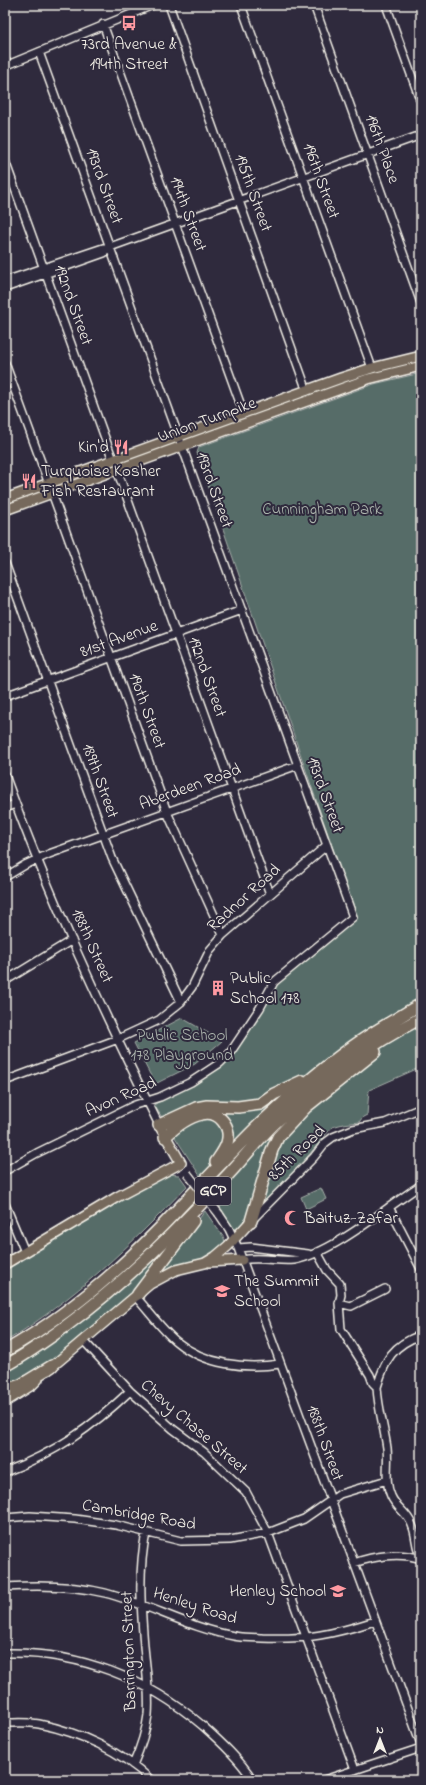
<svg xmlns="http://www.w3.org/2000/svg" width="426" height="1785" viewBox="0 0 426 1785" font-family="'Indie Flower',sans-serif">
<rect width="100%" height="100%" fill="#2f2a3d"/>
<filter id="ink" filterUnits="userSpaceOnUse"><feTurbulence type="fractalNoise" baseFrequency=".025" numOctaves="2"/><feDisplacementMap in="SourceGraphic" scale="8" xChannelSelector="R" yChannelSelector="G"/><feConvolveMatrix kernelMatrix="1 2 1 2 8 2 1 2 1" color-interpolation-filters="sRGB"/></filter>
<g filter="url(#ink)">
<path fill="#566c68" stroke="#a5aea8" d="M421,373v694l-52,23 -2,25 -4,2 -4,5 -16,2 -11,3 -92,111 -32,-50 -26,24 24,-27 -52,-80 68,-47 21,-26 33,-52 80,-64 -159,-463 2,-6 175,-63z
M182,1018l40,23 -27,23 -40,20 -21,-41z
M168,1174l11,1 8,11c-55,58 -113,114 -182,156v-73l42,-28z
M321,1188l5,11 -20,10 -5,-12z
M205,1211l19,27 1,5 -10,13 -55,19 -3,-2z
M194,1216l-53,68 -16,16 -77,67 -43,21v-16l78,-51 30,-25z"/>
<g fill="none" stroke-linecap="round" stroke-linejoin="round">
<defs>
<path id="minor" d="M169,5l138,386
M241,5l131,363
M314,5l107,298
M386,5l35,97
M103,24l141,390
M5,66l148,-61
M5,161l108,299
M5,281l98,-33 7,-1 311,-112
M5,288l99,-35 6,-6
M5,363l44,121
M117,470l153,424
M52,493l115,319 56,123
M5,563l107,295 69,144
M5,696l237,-86
M5,775c43,120 98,236 154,350
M5,808l10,-4
M5,877l20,-12 24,-11 249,-89
M5,981l67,-41
M5,1081l113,-42 41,-19 22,-18 11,-15 18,-37 13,-15 104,-90
M5,1171l32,-18 98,-48 25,-8 31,-15 29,-19 10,-10 30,-45 14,-26 79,-65 -314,-865
M5,1204l20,48
M389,1207l32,62
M219,1214l10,15 9,19 183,496
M253,1219l61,-62 11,-14 8,-6 20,-8 32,-6 36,-15
M238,1248l13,-1 57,7
M317,1252l10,18 13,14 1,11 -2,8 2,26 29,46 3,8 4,4c1,21 7,40 10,61 2,15 -3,33 4,48 5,12 17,17 21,29 5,11 3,22 9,32
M242,1260c19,-4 36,2 52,0 39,-7 93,-53 127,-75
M135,1296c13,14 27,34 42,46 28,23 68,27 103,22
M339,1303l12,3 34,-17
M83,1340l47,51 43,38 31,23 42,40 22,41 87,237
M377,1387c8,-27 15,-42 44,-52
M5,1472c50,-19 86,-44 125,-81
M5,1518l25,-2 45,3 41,6 65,16 49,-1 38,-7 36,-14 36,-25 47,-14
M354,1563c20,-7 46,-11 67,-4
M5,1587c32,-2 68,-2 100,6 44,11 84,35 129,43 9,2 19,1 28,2 44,2 72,-4 113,-17
M5,1653c74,-2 143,26 198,73 19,17 36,33 50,54
M5,1723c11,0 23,-1 34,1 40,8 82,27 112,56
M133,1765c7,-16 13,-33 15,-50 2,-23 -2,-46 -4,-69 -3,-37 -6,-76 2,-113
M324,1780l97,-32"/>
<path id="major" d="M5,499l336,-121 31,-10 49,-12
M5,510l363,-131 53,-13
M209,1262l33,-2
M5,1264l112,-67 64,-34 -22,-38
M48,1370l102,-86 26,-14 29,-7 10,-6 13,-11 23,-25
M5,1402l27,-17 6,-6"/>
<path id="highway" d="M159,1125l37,-17 11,-2 31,1 22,-3 14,-10 28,-13
M165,1137c10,-10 22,-20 37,-23 17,-4 30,13 25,29 -2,7 -7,13 -11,19
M251,1221l21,-71 6,-13 28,-30 69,-55
M138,1294l55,-73
M5,1351c57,-32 108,-75 154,-122 34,-35 67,-72 102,-106 29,-27 59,-53 91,-76 22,-16 46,-29 69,-43
M5,1366c21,-11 41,-26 61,-40 58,-43 109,-93 157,-146 18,-18 33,-39 51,-56 44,-42 93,-78 147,-106
M5,1390l16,-5 31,-19"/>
</defs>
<use href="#minor" stroke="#f4f1e8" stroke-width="10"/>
<use href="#major" stroke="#f4f1e8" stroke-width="12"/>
<use href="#highway" stroke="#f4f1e8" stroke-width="14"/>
<use href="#minor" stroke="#2f2a3d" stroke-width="7"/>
<use href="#major" stroke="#76695c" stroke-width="9"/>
<use href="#highway" stroke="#76695c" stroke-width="11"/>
<defs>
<path id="minor-bridge" d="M187,1173l32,41"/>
</defs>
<use href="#minor-bridge" stroke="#f4f1e8" stroke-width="10" stroke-linecap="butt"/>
<use href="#minor-bridge" stroke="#2f2a3d" stroke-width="7"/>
</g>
</g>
<defs>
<symbol id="bus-bare" viewBox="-9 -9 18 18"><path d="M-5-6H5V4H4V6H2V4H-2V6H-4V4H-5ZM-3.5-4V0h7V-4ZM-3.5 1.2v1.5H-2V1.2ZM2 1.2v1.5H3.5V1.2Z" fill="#ff9aa2" stroke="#2f2a3d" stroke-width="2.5" paint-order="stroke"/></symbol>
<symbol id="restaurant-bare" viewBox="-9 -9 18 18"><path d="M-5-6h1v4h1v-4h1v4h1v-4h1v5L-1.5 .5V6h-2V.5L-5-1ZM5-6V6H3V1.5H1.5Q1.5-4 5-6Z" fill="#ff9aa2" stroke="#2f2a3d" stroke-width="2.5" paint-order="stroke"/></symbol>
<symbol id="building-bare" viewBox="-9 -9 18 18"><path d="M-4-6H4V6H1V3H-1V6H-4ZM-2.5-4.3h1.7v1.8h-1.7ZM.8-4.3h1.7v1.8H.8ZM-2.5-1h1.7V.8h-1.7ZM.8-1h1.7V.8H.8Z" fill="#ff9aa2" stroke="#2f2a3d" stroke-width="2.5" paint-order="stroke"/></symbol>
<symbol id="mosque-bare" viewBox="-9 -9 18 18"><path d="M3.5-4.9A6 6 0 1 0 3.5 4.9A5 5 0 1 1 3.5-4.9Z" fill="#ff9aa2" stroke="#2f2a3d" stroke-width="2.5" paint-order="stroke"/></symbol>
<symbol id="school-bare" viewBox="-9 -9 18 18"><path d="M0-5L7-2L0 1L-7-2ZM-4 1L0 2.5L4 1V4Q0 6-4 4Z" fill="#ff9aa2" stroke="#2f2a3d" stroke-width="2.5" paint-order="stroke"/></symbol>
</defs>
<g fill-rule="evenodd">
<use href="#bus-bare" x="118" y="12" width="22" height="22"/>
<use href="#restaurant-bare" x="110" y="436" width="22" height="22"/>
<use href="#restaurant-bare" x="18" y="470" width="22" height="22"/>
<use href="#building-bare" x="207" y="977" width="22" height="22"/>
<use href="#mosque-bare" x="281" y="1207" width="22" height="22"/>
<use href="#school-bare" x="211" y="1280" width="22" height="22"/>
<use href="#school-bare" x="327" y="1580" width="22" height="22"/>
</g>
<g text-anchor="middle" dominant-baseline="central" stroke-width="4" stroke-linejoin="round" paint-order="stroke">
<rect fill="#2f2a3d" stroke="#b9b5b5" stroke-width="1" x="195" y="1177" width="36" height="28" rx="3"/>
<g font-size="16" font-weight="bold" fill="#f4f1e8">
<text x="213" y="1191">GCP</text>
</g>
<g font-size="17" fill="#f4f1e8" stroke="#2f2a3d" text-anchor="start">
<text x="129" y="44" text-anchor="middle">73rd Avenue &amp;<tspan x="129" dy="20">194th Street</tspan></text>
<text x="109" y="447" text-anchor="end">Kin'd</text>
<text x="41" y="471">Turquoise Kosher<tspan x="41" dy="20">Fish Restaurant</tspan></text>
<text x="230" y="978">Public<tspan x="230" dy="20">School 178</tspan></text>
<text x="304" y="1218">Baituz-Zafar</text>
<text x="234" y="1281">The Summit<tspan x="234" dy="20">School</tspan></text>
<text x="326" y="1591" text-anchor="end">Henley School</text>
</g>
<g font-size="17" fill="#f4f1e8" stroke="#2f2a3d">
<text transform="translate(382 149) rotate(70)">196th Place</text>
<text transform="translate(321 181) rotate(70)">196th Street</text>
<text transform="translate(104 186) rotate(70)">193rd Street</text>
<text transform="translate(253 193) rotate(70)">195th Street</text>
<text transform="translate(188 214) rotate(70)">194th Street</text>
<text transform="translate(73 305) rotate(70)">192nd Street</text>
<text transform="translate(207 420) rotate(-20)">Union Turnpike</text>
<text transform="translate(214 490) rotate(70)">193rd Street</text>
<text transform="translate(119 639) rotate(-20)">81st Avenue</text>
<text transform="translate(207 677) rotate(70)">192nd Street</text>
<text transform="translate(147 711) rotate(70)">190th Street</text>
<text transform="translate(100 781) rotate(70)">189th Street</text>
<text transform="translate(190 787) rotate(-20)">Aberdeen Road</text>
<text transform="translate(325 795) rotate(70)">193rd Street</text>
<text transform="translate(244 898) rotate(-42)">Radnor Road</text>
<text transform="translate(92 946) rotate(66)">188th Street</text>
<text transform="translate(121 1097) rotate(-24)">Avon Road</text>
<text transform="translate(297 1153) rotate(-44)">85th Road</text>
<text transform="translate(194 1427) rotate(41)">Chevy Chase Street</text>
<text transform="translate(325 1443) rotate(70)">188th Street</text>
<text transform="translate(139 1515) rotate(10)">Cambridge Road</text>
<text transform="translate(195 1606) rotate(18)">Henley Road</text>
<text transform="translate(129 1651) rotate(-92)">Barrington Street</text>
</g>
<g font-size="17" fill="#adb5ae" stroke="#2f2a3d">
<text x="322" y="509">Cunningham Park</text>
<text x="182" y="1035">Public School<tspan x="182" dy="20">178 Playground</tspan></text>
</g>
</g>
<rect width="426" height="1785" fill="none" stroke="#2f2a3d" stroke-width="20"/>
<rect x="10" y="10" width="406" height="1765" fill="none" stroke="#f4f1e8" stroke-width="1.5" filter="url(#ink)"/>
<g transform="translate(380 1739)" stroke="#2f2a3d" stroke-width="3" paint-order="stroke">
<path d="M0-3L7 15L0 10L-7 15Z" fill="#f4f1e8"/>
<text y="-6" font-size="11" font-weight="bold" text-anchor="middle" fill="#f4f1e8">N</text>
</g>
</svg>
